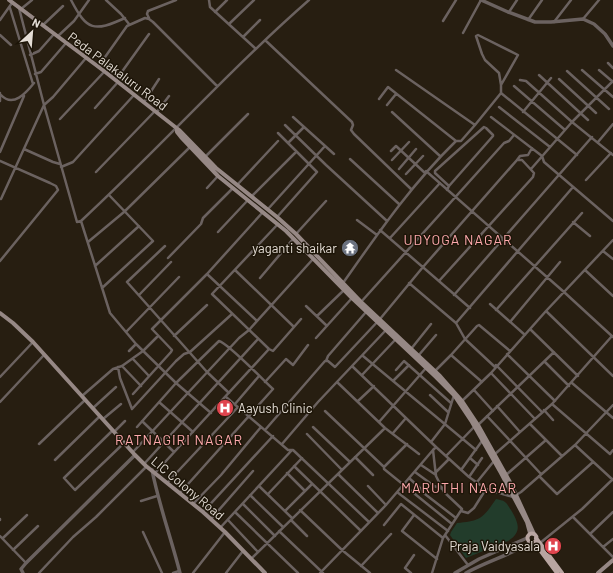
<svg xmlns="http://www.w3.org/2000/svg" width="613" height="573" viewBox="0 0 613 573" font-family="Barlow,sans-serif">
<rect width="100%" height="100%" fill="#271e11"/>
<path fill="#223c2b" d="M496,499c3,1 7,1 9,3 3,2 4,6 6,8 7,12 12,22 -3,31l-42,17 -16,-23 1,-3 6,-9c24,-2 26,-5 39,-24z"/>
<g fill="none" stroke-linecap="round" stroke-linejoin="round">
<path stroke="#6b6260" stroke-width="2.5" d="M71,0c16,31 23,32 54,18
M106,0l15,14 8,10
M209,0l1,7 46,42
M10,8l23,76
M19,8l25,97 33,117 4,-1 29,92 26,31 40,39 35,30
M21,9l11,-9
M215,12l12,-12
M509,12l8,-12
M149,18l-2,-4 1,-3 28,-11
M583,19l16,-19
M0,20l12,-17
M528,20l14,-20
M443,21l13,-21
M554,22l17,-22
M229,24l25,-24
M43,25l20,-19
M463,33l18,-33
M0,35l11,10
M58,36l16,-15 15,-21
M243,37l17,-17
M265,40l87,82 1,3 -2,5 3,4 57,55
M30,55l9,-4 15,-17
M608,63l5,5
M98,67l29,-41 18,-8 4,1 4,3 64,64
M396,70l79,55
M582,70l31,27
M599,70l14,12
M567,71l42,38
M35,74l6,-2 25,-29
M539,75l49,45
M559,79l37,34
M116,80l33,-46
M520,80l6,1 46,41 41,33
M514,86l51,44
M0,93v8
M501,93l76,62
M1,95c12,13 25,-2 33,-12
M379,99l9,-12 68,54
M144,102l15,-23
M387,105l9,-11
M499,107l51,40
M95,108l23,-26
M157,112l12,-16
M392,112l48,44
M523,112l28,-34
M293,117l41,37
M491,117l51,39 2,6 69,59
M60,119l44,-47
M285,125l41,40 61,56
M598,142l15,-18
M288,143l16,-16
M24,149l29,13 7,2
M391,151l5,-5 29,27
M0,152l24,-56
M205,157l43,-43
M350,159l49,45
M392,160l17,-18
M517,160l3,-4 8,-1 4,-7
M0,161l50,22 6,3 2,4 -58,71
M61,167l12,-5 61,-67
M399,169l17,-20
M531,169l41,-47 41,-41
M426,171l138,121 49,45
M96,172l59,-61
M406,174l17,-18
M586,180l25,-27
M237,185l41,-44
M207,188l11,-12
M447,190l2,-4 44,-50v-1l-7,-7 -2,-1 -49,44v2l14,13
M252,196l44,-44
M1,199l43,-94 9,-8 33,-39
M268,209l57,-63
M277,217l40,-45 -39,-39
M357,220l20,15
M81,221c78,-72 148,-151 228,-221
M573,222l17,14
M278,224l-66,70 57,55 4,2 28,-32
M380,230l90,78
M218,232l30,-32
M296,234l30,-33
M390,238l50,-55
M88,242l36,-30 66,-65
M165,246l-38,36 80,90 22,21
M603,251l10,8
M168,258l33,-34 2,-6 30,-30
M95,266l44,-40
M235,270l59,57
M585,270l28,26
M207,274l50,47
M260,278l33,-39
M343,283c36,-51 68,-98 113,-142h5l14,-16 26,-32v-8l17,-30 -40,-20 -2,1 6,18 3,6 14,13 2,12
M409,283l47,40
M102,288l51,-47 -44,-46
M139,295l32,-33
M454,295l138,-158
M361,302l143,-159 5,-2 5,-6
M490,304l35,31
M306,306l21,20
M496,310l86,-97
M546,311l67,65
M317,316l27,-26
M510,322l50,-60
M530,329l48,47
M126,332l53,-55
M174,336l33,-31
M316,338l36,-40
M411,349l20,-25
M129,351l7,-7
M507,354l48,47
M363,356l113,94
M418,356l18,-21
M133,359l16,17
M326,361l2,-5 38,-44
M545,362l24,24
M496,365l46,47
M122,366l19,20
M352,366l84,81 33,30 17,12 27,8 8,-5 54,-47 38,-40
M118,367l2,11 12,31 44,-48 8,-7 6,-2 42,-38
M495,367l-30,-28 -9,-16 117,-136
M396,370l8,-9 47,42
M435,371l16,-16
M491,373l44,46
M362,375l33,-35
M0,377l33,-35
M393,381l16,-16
M265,382l21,-23 7,6 15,-20
M337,382l48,46 34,26
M482,382l-31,-27 26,-29 2,-1 31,26
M572,383l41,35
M474,390l19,21
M133,394l38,-42 1,-2 -20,-21 55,-55 56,-62
M430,395l18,17
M82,396l31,-27 9,-3 21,-15 15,-15
M226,397l62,53h5l76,72
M358,401l16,-15
M462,401l29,-28 55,-62 67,-71
M0,402l44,-47
M159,402l34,30
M235,404l24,-28
M552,404l58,50 3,-4
M497,406l23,26
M93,408l23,-21
M544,410l9,10
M325,411l59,56v2l68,55
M487,416l54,58
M103,419l18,-15
M142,421l32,31
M379,422l47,-54
M530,424l32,32
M478,425l76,-73
M137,427l39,-44 43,-42c9,2 45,40 54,48l-93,104
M313,427l37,35
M113,430l-49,48 11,12 49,-47
M265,430l60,-69h3l7,6 45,-48 43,-52 94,-107h5l12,13 -1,4 -94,104
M115,431l10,-10
M393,433l13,-15
M307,434l35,36
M431,442l14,-18 9,-29
M39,444l46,-44
M282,444l36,-42 68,-72
M575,445l38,35
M133,452l106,-114 10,-8 64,-71
M495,454l57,-50 60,-68
M446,456l28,-29
M355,457l18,18
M470,458l8,7
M55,460l45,-44
M144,464l114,-125
M421,465l15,10
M294,466l67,65
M384,467l23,-23
M461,470l21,-29
M415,472l19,14 9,3
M436,472l13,-13
M155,473l114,-124
M287,473l18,18
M338,474l40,39
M506,475l40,-35
M539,476l18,18 36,-32
M469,477l13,-19
M409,478l11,10 1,3 35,27
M477,482l17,-21
M167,483l71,-76
M259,486l33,32
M368,486l18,19
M397,492l51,39
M268,494l34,-36
M250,495l33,32
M141,501l16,-5
M193,504l28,-29 40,-48
M243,504l32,32
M300,510l42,40 28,23
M285,511l27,-27
M461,511l7,2 6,-5 12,-19
M203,512l70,-76
M235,512l63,61
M414,515l-12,16 35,28
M573,517l40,40
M211,519l42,-48
M0,520v-1
M228,520l30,32
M291,520l16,16
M384,525l17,-21 42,34
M220,528l72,-78
M279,531l44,42
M143,532l19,41
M590,534l23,-22
M445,535l23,30
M0,536l26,27
M3,538l24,-23
M540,543l42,-34 31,-30
M603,547l10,-8
M13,550l25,-24
M251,559l134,-131
M361,566l30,-32
M39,573l34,-36 23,-20 50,-50
M173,573l6,-2
M193,573l32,-41
M226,573l17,-22
M320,573l66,-68 47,-55
M411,573l-6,-5 9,-13
M432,573l11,-35 19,-29 -18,-17 -8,-16 -3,-26 3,-3"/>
<path stroke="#6b6260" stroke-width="3.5" d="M481,0l27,12 27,10h16l32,-3 11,5 11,10 8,12
M152,470c7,35 19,68 28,103
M23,573l-2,-4 5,-6 109,-108
M455,573l24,-14 48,-21
M466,573c21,-12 45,-18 65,-31"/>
<path stroke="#968885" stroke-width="4" d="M9,0l95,71 75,59 37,38 61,49 19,17 65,68 79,74 22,25 16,24 33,59 23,50
M177,129v3l4,5 37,39 68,55 66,67 84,79 18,18 18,27 29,51 26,49 3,11
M0,313l13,10 20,19 102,113 11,11 57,46 22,20 40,41
M598,573l15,-13"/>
<path stroke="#b8a5a1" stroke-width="4" d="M527.5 538a4.5 4.5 0 1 1 9 0a4.5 4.5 0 1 1-9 0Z
M536,538l26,35
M534,542l23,31"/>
</g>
<defs>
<symbol id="temple-disc" viewBox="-11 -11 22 22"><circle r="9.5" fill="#6b7280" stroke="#1d1508"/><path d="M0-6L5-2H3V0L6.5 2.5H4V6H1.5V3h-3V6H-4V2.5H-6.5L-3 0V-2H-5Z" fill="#fff"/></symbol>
<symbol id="hospital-disc" viewBox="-11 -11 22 22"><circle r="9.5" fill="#e0444e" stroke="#1d1508"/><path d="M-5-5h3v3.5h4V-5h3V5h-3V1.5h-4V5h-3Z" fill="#fff"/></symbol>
</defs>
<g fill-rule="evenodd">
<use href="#temple-disc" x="340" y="238" width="20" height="20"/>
<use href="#hospital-disc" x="215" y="398" width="20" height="20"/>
<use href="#hospital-disc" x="543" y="536" width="20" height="20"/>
</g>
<g text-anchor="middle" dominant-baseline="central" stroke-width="3" stroke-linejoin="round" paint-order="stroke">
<g font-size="13" fill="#e4ddd5" stroke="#1d1508">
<text transform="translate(118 71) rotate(37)">Peda Palakaluru Road</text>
<text transform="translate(188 488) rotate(40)">LIC Colony Road</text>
</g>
<g font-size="13" fill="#e4ddd5" stroke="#1d1508" text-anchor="end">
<text x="337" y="248">yaganti shaikar</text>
<text x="238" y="408" text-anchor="start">Aayush Clinic</text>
<text x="540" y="546">Praja Vaidyasala</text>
</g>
<g font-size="14" letter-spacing="1" fill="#fea9ad" stroke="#1d1508">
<text x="458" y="239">UDYOGA NAGAR</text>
<text x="179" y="439">RATNAGIRI NAGAR</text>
<text x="459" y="487">MARUTHI NAGAR</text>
</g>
</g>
<g transform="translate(32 32) rotate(26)" stroke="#1d1508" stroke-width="3" paint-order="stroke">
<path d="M0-3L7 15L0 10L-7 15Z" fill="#e4ddd5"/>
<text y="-6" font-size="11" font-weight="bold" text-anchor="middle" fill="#e4ddd5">N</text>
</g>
</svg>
